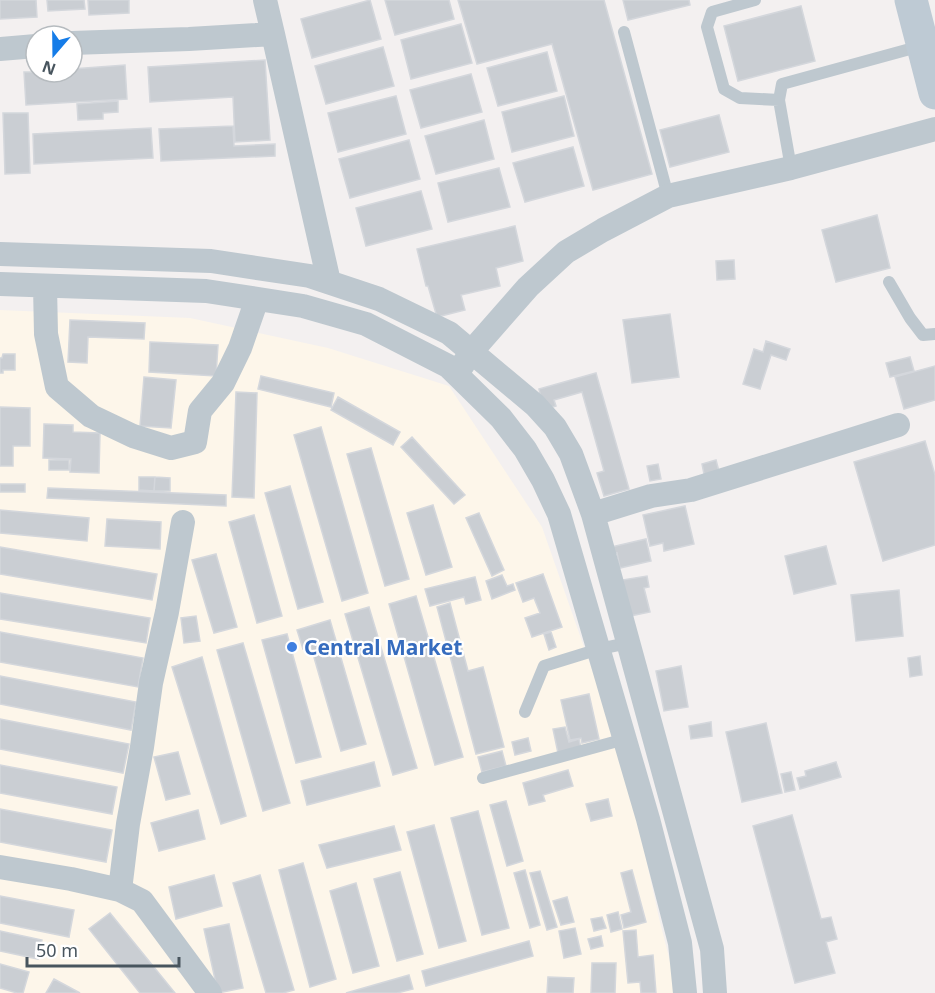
<svg xmlns="http://www.w3.org/2000/svg" width="935" height="993" viewBox="0 0 935 993" font-family="'Noto Sans',sans-serif">
<rect width="100%" height="100%" fill="#f3f0f0"/>
<path fill="#fdf6ea" d="M0,310l190,8 138,30 121,38 93,141 84,240 33,151 19,75h-678z"/>
<path fill="#caced3" stroke="#d4d7dc" stroke-width="1.5" d="M0,0h36l1,17 -37,2z
M47,0h37l1,9 -37,2z
M88,0h41v13l-40,2z
M370,0l11,39 -69,19 -11,-39z
M385,0h64l5,19 -59,16z
M458,0h146l48,174 -59,16 -41,-146 -75,20z
M623,0h66l1,5 -62,15z
M801,6l14,55 -77,20 -14,-55z
M461,24l11,39 -61,16 -10,-39z
M383,47l11,39 -68,18 -11,-38z
M547,52l10,39 -59,15 -11,-38z
M265,60l5,80 -35,2 -2,-45 -83,5 -2,-35z
M125,65l2,34 -101,6 -2,-33h48v-3z
M471,74l11,38 -61,16 -11,-38z
M396,96l10,38 -68,18 -10,-39z
M564,96l10,40 -62,16 -10,-40z
M118,101v11l-15,1v6l-25,1 -1,-16z
M3,113h25l2,60 -25,1z
M719,115l10,37 -59,15 -10,-37z
M484,120l10,39 -58,15 -11,-38z
M233,126l1,20 41,-2v12l-114,5 -2,-32z
M151,128l2,30 -119,6 -1,-30z
M409,140l11,39 -70,19 -11,-39z
M573,147l11,39 -59,16 -12,-39z
M499,168l11,39 -62,15 -10,-39z
M421,191l11,38 -66,17 -10,-38z
M877,215l13,53 -54,14 -14,-52z
M515,226l8,35 -27,7 4,18 -39,9 4,15 -28,7 -9,-31h-2l-9,-37z
M734,260l1,19 -18,1 -1,-19z
M670,314l9,63 -47,6 -9,-63z
M70,320l75,3 -1,16 -56,-2 -1,26 -19,-1z
M766,341l24,8 -4,11 -15,-5 -11,34 -17,-5 11,-35 9,3z
M150,342l68,3 -2,31 -67,-4z
M3,354h12v16h-12v3h-3v-15h2z
M910,357l4,14 -24,6 -4,-14z
M935,366v34l-31,9 -9,-32z
M596,373l33,116 -25,7 -7,-23 7,-2 -22,-79 -28,8 2,6 -10,3 -4,-6 -3,-14z
M261,376l73,17 -3,14 -73,-18z
M144,377l32,3 -5,48 -31,-2z
M236,392l21,1 -3,105 -22,-1z
M338,397l62,35 -7,13 -62,-35z
M0,407l30,1v38h-17v20h-13z
M44,424l29,1v7l27,1 -1,40 -29,-1 1,-13 -28,-1z
M321,427l47,166 -26,8 -48,-166z
M412,437l53,58 -11,9 -53,-57z
M925,441l10,34v70l-52,16 -29,-99z
M371,448l38,131 -24,7 -38,-132z
M49,460h20v10h-20z
M716,460l4,15 -15,4 -3,-15z
M658,464l3,15 -11,2 -3,-15z
M139,477h16l-1,14 -15,-1z
M155,477l15,1v13h-16z
M0,484h25v8h-25z
M290,486l33,116 -25,7 -33,-116z
M48,488l178,7v11l-179,-8z
M433,505l19,62 -26,8 -19,-62z
M685,506l9,38 -30,7 -1,-8 -13,3 -7,-31z
M0,510l89,8 -2,23 -87,-8z
M479,513l25,57 -12,6 -26,-58z
M254,515l28,101 -25,7 -28,-101z
M107,519l54,3 -1,27 -55,-3z
M646,539l5,22 -31,7 -3,-15 -5,1 -1,-7z
M826,546l10,38 -42,10 -9,-38z
M0,547l157,27 -5,26 -152,-26z
M216,554l21,73 -23,6 -22,-73z
M543,574l19,53 -30,10 -7,-19 15,-5 -6,-15 -11,4 -7,-19z
M502,575l5,11 6,-2 2,6 -23,9 -6,-18z
M647,576l2,11 -5,1 6,24 -20,4 -8,-36z
M475,577l6,23 -15,4 -2,-7 -34,9 -5,-17z
M899,590l4,46 -47,5 -5,-46z
M0,593l150,25 -4,25 -146,-24z
M416,596l47,161 -28,8 -46,-161z
M450,603l18,68 15,-4 21,80 -28,7 -39,-147z
M369,607l48,161 -24,7 -48,-161z
M196,616l4,25 -16,2 -3,-25z
M330,620l36,124 -25,7 -30,-104 -8,2 -6,-19z
M0,632l143,26 -5,29 -138,-25z
M551,632l5,15 -7,3 -5,-16z
M287,634l34,123 -25,6 -34,-123z
M243,643l47,160 -27,8 -46,-161z
M920,656l2,19 -12,2 -2,-19z
M202,657l44,159 -25,8 -49,-157z
M681,666l7,41 -24,4 -8,-40z
M0,676l136,26 -5,28 -131,-26z
M589,694l10,45 -17,4 -1,-5 -11,2 -9,-40z
M0,719l129,25 -6,29 -123,-24z
M711,722l1,14 -21,3 -2,-13z
M766,723l16,70 -40,9 -16,-70z
M565,727l4,15 10,-3 2,9 -23,5 -5,-24z
M528,738l3,13 -16,4 -3,-13z
M502,751l4,15 -24,6 -4,-15z
M178,752l12,42 -24,6 -12,-43z
M374,762l6,24 -73,19 -6,-24z
M836,762l5,15 -41,12 -3,-11 9,-2 -1,-5z
M0,765l117,22 -5,27 -112,-21z
M568,770l5,16 -30,9 2,6 -16,4 -6,-22z
M791,772l4,18 -10,2 -4,-18z
M608,799l4,17 -21,5 -5,-17z
M506,801l17,60 -16,5 -17,-61z
M0,809l112,21 -6,32 -106,-20z
M198,810l7,29 -46,12 -8,-28z
M478,811l31,117 -27,7 -31,-117z
M792,815l29,104 10,-2 6,22 -11,3 9,31 -40,10 -42,-157z
M434,825l32,116 -27,7 -32,-116z
M394,826l7,24 -74,18 -8,-23z
M303,863l33,116 -26,8 -31,-117z
M525,870l15,55 -10,3 -16,-55z
M632,870l14,52 -22,6 -3,-13 10,-3 -10,-39z
M540,871l17,56 -10,3 -17,-57z
M400,872l23,82 -26,7 -23,-82z
M214,875l8,31 -46,13 -7,-32z
M260,875l34,115 -11,3h-17l-33,-110z
M356,883l23,83 -26,7 -23,-82z
M0,896l74,14 -5,27 -69,-14z
M567,897l7,25 -13,3 -8,-24z
M618,912l4,17 -11,3 -4,-17z
M110,913l65,80h-35l-51,-64z
M602,917l4,11 -12,3 -3,-12z
M229,924l14,64 -25,5 -14,-64z
M575,928l6,26 -17,4 -5,-27z
M636,930l2,27 15,-2 3,38h-15l-1,-11 -12,1 -5,-52z
M0,931l42,9 -4,19 -38,-8z
M601,936l2,10 -12,3 -3,-10z
M529,941l4,15 -107,30 -4,-15z
M592,963h24l-1,30h-24z
M0,964l29,8 -6,21h-6l-17,-5z
M409,975l4,14 -16,4h-51z
M548,977l26,1 -1,15h-26z
M54,979l26,14h-34z"/>
<g fill="none" stroke-linecap="round" stroke-linejoin="round">
<path stroke="#bec8cf" stroke-width="12" d="M755,0l-43,12 -5,15 17,62 16,9 39,2
M624,32l44,164
M791,168l-12,-68 3,-16 139,-38
M889,282l21,36 13,17 12,-1
M525,712l19,-46 55,-17 29,-6
M483,778l142,-39"/>
<path stroke="#bec8cf" stroke-width="24" d="M265,0l8,34 56,248
M72,43l117,-4 84,-5
M0,49l36,-3
M0,254l211,7 99,15 69,23 70,34 86,72 20,22 16,27 22,60 119,435 3,44
M0,284l206,7 97,15 63,18 82,42 53,52 24,31 18,31 16,34 89,305 32,124 5,50
M45,286l1,48 11,53 34,29 42,20 38,12 24,-6 5,-31 23,-28 17,-35 17,-49
M462,366l9,-14 57,-65 38,-35 37,-22 65,-34 123,-28 144,-39
M593,514l58,-18 40,-6 207,-65
M0,867l71,12 49,11 22,11 68,92
M120,890l8,-66 14,-77 9,-64 16,-71 16,-90"/>
<path stroke="#becad4" stroke-width="33" d="M911,0l24,93"/>
</g>
<circle fill="#3f7fe0" stroke="#fff" stroke-width="2" cx="292" cy="647" r="6"/>
<g text-anchor="middle" dominant-baseline="central" stroke-width="4.5" stroke-linejoin="round" paint-order="stroke">
<g font-size="21" font-weight="bold" fill="#366cbe" stroke="#fff" text-anchor="start">
<text x="304" y="647">Central Market</text>
</g>
</g>
<g transform="translate(54 54) rotate(200)"><circle r="28" fill="#ffffff" stroke="#b6bbbf" stroke-width="1.5"/>
<path d="M0-4.5L10 22L0 15L-10 22Z" fill="#157ce8"/>
<text y="-9" font-size="16" font-weight="bold" text-anchor="middle" fill="#48555e">N</text>
</g>
<path d="M27 957v9h152v-9" fill="none" stroke="#48555e" stroke-width="3"/>
<text x="36" y="957" font-size="18" fill="#48555e" stroke="#ffffff" stroke-width="4.5" paint-order="stroke">50 m</text>
</svg>
